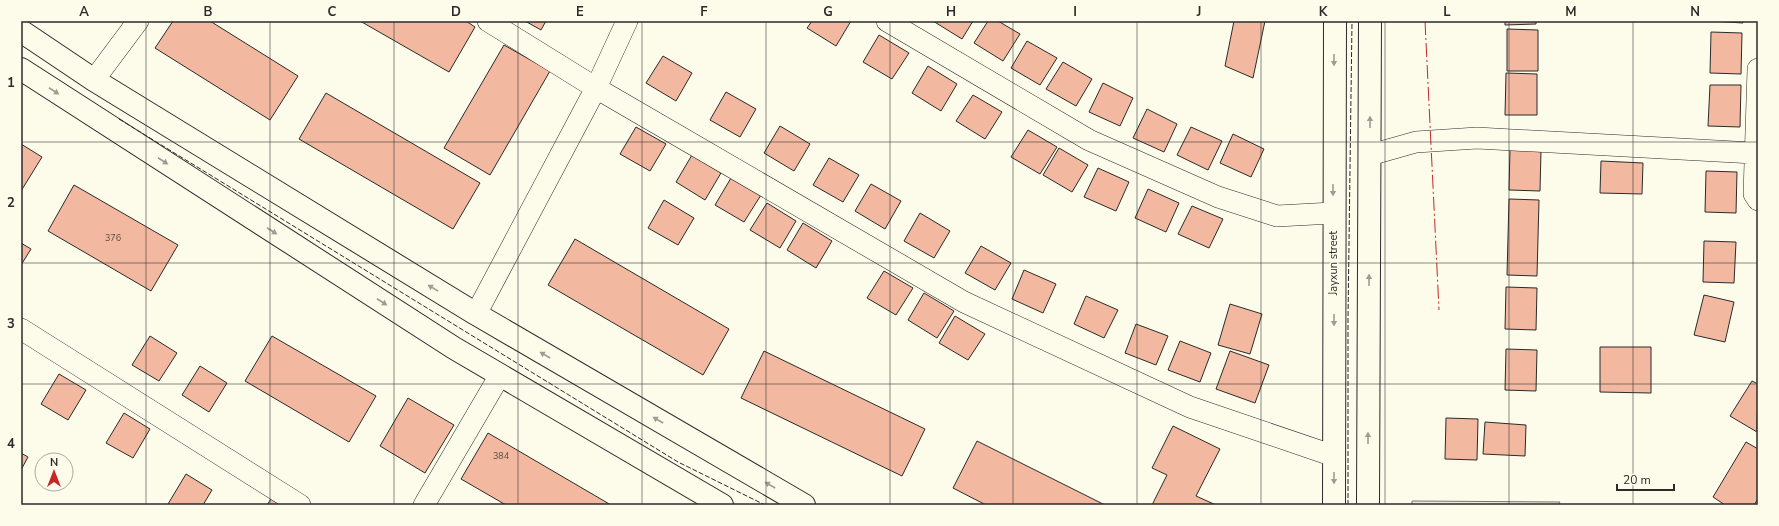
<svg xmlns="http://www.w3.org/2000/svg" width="1779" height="526" viewBox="0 0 1779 526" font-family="'Nunito Sans',sans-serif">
<rect width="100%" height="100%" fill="#fdfbea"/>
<path fill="#ecebdb" stroke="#74746e" d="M1412,501l148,1 -2,3h-146z"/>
<path fill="#f2b8a0" stroke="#2b2b2b" d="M173,21h37l88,55 -28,44 -115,-72z
M360,21h106l9,6 -26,45z
M525,21h21l-5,9z
M812,21h39l-15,25 -29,-18z
M933,21h40l-11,18z
M988,21h10l22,13 -17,27 -29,-18z
M1234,21h31l-12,57 -28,-12z
M1505,21h31v3l-31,1z
M1711,21h32v2z
M1507,29l31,1v41h-31z
M1711,32l31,1 -1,41 -31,-1z
M879,35l30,18 -17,26 -29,-17z
M1027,41l30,17 -17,27 -29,-17z
M504,45l46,26 -60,104 -46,-27z
M663,56l29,17 -16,28 -30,-18z
M1063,62l29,17 -16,27 -30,-17z
M928,66l29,18 -16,27 -29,-18z
M1506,73l31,1v41h-32z
M1103,83l30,15 -13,28 -31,-14z
M1710,85h31l-1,42 -32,-1z
M726,92l30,17 -16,28 -30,-17z
M326,93l154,90 -27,46 -154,-90z
M973,95l29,17 -17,27 -29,-18z
M1147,109l30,15 -13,28 -31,-14z
M780,126l30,18 -16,27 -30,-18z
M636,127l30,17 -16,27 -30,-17z
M1191,127l31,14 -14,29 -31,-15z
M1028,130l29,17 -17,27 -29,-17z
M1233,134l31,15 -13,28 -31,-14z
M21,144l21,13 -21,34z
M1059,148l29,17 -16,27 -29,-17z
M1510,149l31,1 -1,41 -31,-1z
M692,155l29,18 -16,27 -29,-18z
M829,158l30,17 -16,27 -30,-17z
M1601,161l42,2 -1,31 -42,-1z
M1098,168l31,14 -13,29 -32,-14z
M1706,171l31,1 -1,41 -31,-1z
M731,178l30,17 -17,27 -29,-17z
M871,184l30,17 -16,28 -30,-18z
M74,185l104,60 -27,46 -103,-60z
M1148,189l31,14 -13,29 -31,-14z
M1509,199l30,1 -2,76 -30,-1z
M664,200l30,18 -16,27 -30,-17z
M767,203l29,18 -16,27 -30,-18z
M1192,206l31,13 -14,29 -31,-14z
M920,213l30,18 -16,27 -30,-17z
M803,223l29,18 -16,27 -29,-18z
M575,239l154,90 -26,46 -155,-90z
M1704,241l32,1 -2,41 -31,-1z
M21,243l10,6 -10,16z
M981,246l30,17 -16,27 -30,-17z
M1024,270l32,14 -13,29 -31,-14z
M884,271l29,17 -17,27 -29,-17z
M1506,287l31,1 -1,42 -31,-1z
M924,293l30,18 -17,27 -29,-18z
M1704,295l30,7 -9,40 -31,-7z
M1086,296l32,14 -14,28 -30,-14z
M1230,304l32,10 -12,40 -32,-9z
M955,316l30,18 -17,26 -29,-17z
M1136,324l32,12 -12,29 -31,-12z
M150,336l27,17 -18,28 -27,-16z
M272,336l104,60 -27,46 -104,-61z
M1180,341l31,12 -11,29 -32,-12z
M1600,347h51v46l-51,-1z
M1506,349l31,1 -1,41 -31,-1z
M764,351l161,78 -23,47 -161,-78z
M1230,351l39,14 -14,38 -39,-14z
M200,366l27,17 -18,29 -27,-17z
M59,374l27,16 -18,30 -27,-16z
M1752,381l6,3 -1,48 -27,-16z
M408,398l46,27 -29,48 -45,-27z
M124,413l26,16 -17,29 -27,-15z
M1446,418l32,1 -1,41 -32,-1z
M1485,422l41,3 -1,31 -42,-2z
M1173,426l47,23 -24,47 20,9h-64l15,-30 -15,-7z
M488,433l123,72h-105l-45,-26z
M977,441l128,64h-119l-33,-17z
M1746,442l12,7v50l-4,6h-29l-12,-8z
M21,453l7,4 -7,13z
M186,474l26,16 -9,15h-33l-2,-1z
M271,499l10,6h-14z"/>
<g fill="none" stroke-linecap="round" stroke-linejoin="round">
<defs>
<path id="minor" d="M488,21l108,67 368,214 226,105 144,49
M887,21l202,119 129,57 59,19 56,-3
M1758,69l-4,125 4,6
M94,80l44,-59
M1370,155l46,-13 61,-4 277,15
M476,314l120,-226 31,-67
M21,329l279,176
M424,505l76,-130"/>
<path id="major" d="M21,31l73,49 382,234 328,191
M21,69l433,279 268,157"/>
<path id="highway" d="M1334,505l1,-484
M1368,505l2,-484"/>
</defs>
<use href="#minor" stroke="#2b2b2b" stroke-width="22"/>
<use href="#major" stroke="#2b2b2b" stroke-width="24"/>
<use href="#highway" stroke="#2b2b2b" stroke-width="24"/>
<use href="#minor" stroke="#fdfbea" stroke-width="21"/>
<use href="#major" stroke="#fdfbea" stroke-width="22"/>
<use href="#highway" stroke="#fdfbea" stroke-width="22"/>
<path stroke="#2b2b2b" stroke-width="1" stroke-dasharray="5 2" stroke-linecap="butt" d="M119,119l559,343 87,43
M1348,505v-187l4,-297"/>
<path stroke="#c62828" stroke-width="1" stroke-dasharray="14 3 2 3" stroke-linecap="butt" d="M1425,21l14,289"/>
</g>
<defs><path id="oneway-solid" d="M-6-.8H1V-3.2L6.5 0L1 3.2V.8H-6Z"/></defs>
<g fill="#9e9d94">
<use href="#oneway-solid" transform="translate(1334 60) rotate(90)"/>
<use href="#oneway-solid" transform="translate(54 91) rotate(33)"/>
<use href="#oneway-solid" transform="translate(1370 122) rotate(-90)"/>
<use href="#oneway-solid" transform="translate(163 161) rotate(33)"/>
<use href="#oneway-solid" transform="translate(1333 190) rotate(90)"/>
<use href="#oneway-solid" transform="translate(272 231) rotate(33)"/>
<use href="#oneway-solid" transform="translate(1369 280) rotate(-90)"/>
<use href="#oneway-solid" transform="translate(433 288) rotate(-149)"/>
<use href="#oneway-solid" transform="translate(382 302) rotate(33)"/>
<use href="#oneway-solid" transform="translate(1334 320) rotate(90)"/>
<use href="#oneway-solid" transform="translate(545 355) rotate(-150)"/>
<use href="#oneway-solid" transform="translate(658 420) rotate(-150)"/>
<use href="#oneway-solid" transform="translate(1368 438) rotate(-90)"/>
<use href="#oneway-solid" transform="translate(1334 478) rotate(90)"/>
<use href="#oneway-solid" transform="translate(770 485) rotate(-150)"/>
</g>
<path fill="none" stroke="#2b2b2b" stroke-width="1" stroke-opacity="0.55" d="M146,21v484M270,21v484M394,21v484M518,21v484M642,21v484M766,21v484M890,21v484M1013,21v484M1137,21v484M1261,21v484M1385,21v484M1509,21v484M1633,21v484M21,142h1737M21,263h1737M21,384h1737"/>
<g text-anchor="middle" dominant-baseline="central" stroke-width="3" stroke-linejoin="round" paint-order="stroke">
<g font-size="9" fill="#5d4e48">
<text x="113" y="238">376</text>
<text x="501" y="456">384</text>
</g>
<g font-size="11" fill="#2b2b2b" stroke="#fdfbea">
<text transform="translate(1333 263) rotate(-90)">Jayxun street</text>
</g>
</g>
<rect width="1779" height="526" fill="none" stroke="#fdfbea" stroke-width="44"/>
<g transform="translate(54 472)"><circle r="19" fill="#fdfbea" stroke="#a9a89e"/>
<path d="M0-3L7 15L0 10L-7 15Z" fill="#c62828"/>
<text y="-6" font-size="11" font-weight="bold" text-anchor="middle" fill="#2b2b2b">N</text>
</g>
<path d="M1617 484v6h57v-6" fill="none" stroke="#2b2b2b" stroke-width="2"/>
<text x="1623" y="484" font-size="12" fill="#2b2b2b" stroke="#fdfbea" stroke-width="3" paint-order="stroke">20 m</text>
<rect x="22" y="22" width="1735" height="482" fill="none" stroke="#2b2b2b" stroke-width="1.5"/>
<g font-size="13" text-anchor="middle" font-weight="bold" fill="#2b2b2b">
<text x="84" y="16">A</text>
<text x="208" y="16">B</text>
<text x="332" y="16">C</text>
<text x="456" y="16">D</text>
<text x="580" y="16">E</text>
<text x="704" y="16">F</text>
<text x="828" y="16">G</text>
<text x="951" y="16">H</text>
<text x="1075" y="16">I</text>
<text x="1199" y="16">J</text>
<text x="1323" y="16">K</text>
<text x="1447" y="16">L</text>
<text x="1571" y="16">M</text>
<text x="1695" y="16">N</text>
<text x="11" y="87">1</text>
<text x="11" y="207">2</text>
<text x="11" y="328">3</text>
<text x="11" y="448">4</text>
</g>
</svg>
